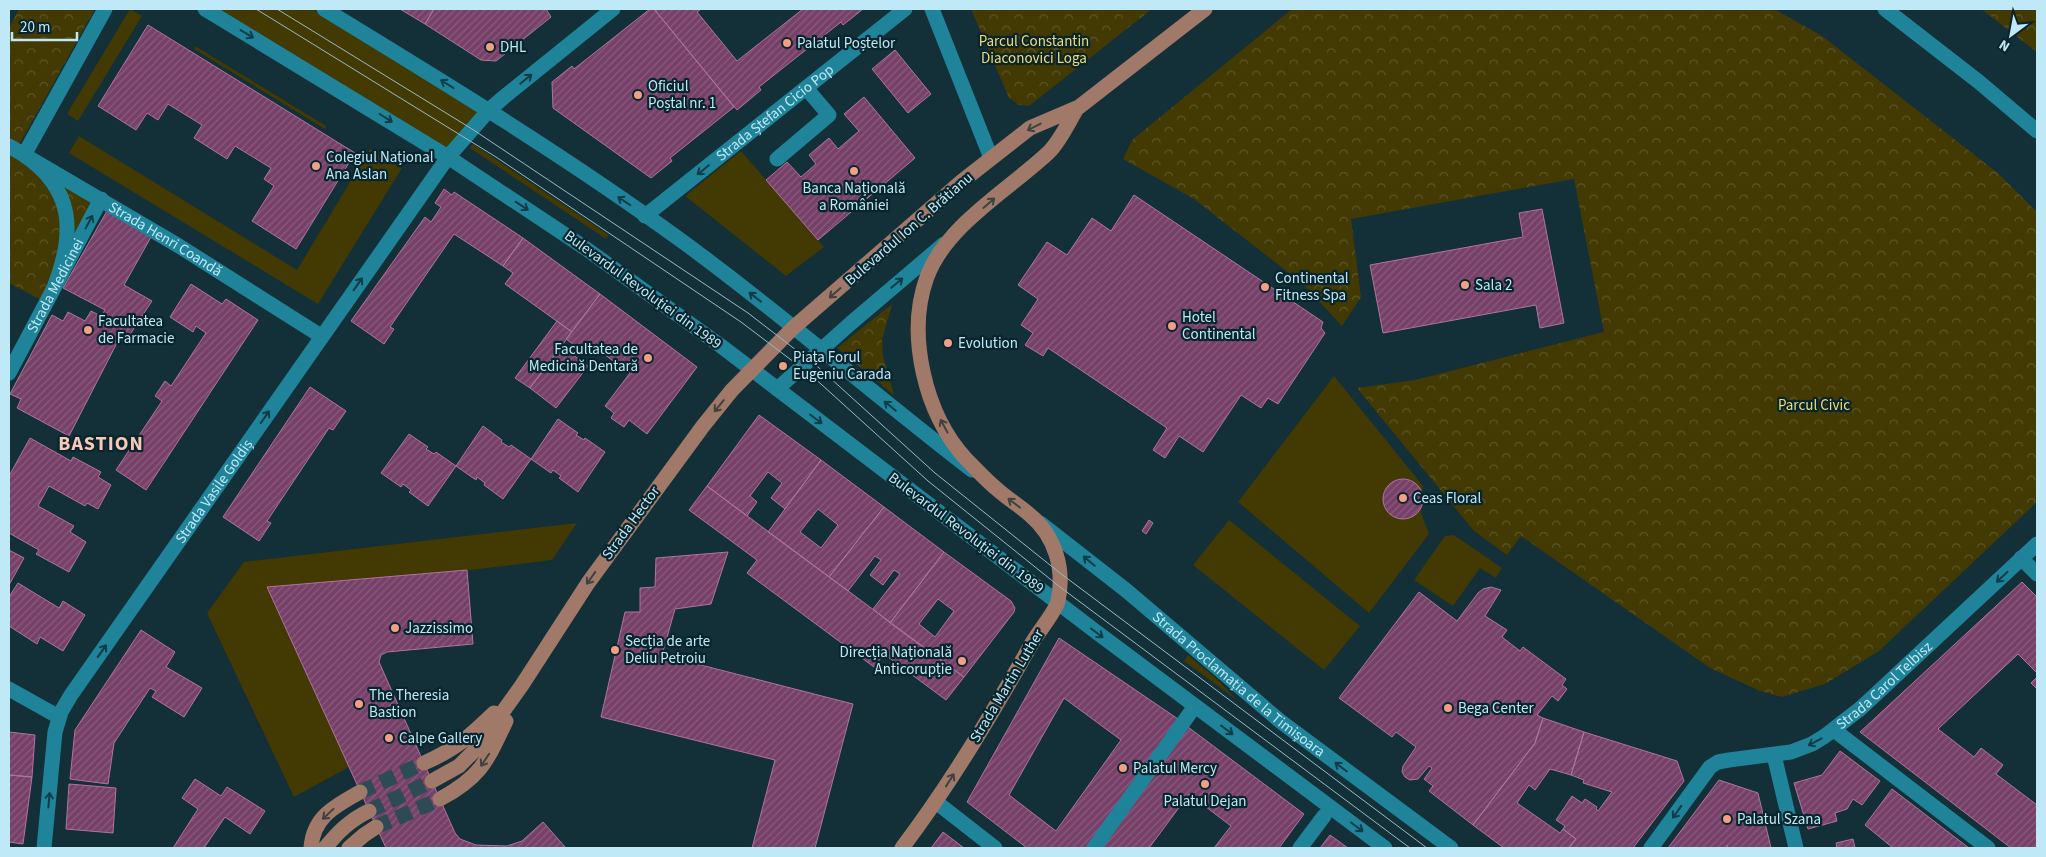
<svg xmlns="http://www.w3.org/2000/svg" width="2046" height="857" viewBox="0 0 2046 857" font-family="'Source Sans 3',sans-serif">
<defs>
<pattern id="park-crowns" width="20" height="18" patternUnits="userSpaceOnUse" patternTransform="scale(1.25)"><rect width="20" height="18" fill="#423903"/><path d="M2 6a3 3 0 1 1 6 0M12 15a3 3 0 1 1 6 0" fill="none" stroke="#5c5628"/></pattern>
<pattern id="building-hatch" width="6" height="6" patternUnits="userSpaceOnUse" patternTransform="scale(1.25)"><rect width="6" height="6" fill="#774068"/><path d="M-1 1l2-2M0 6l6-6M5 7l2-2" fill="none" stroke="#895c7e"/></pattern>
</defs>
<rect width="100%" height="100%" fill="#132f37"/>
<path fill="#423903" d="M130,9l12,7 -64,105 -11,-7z
M216,9h96l168,102 -34,38z
M195,46l131,80 -1,3 -131,-80z
M79,136l218,134 73,-121 32,19 -84,136 -249,-151z
M473,144l136,91 -3,4 -136,-91z
M741,151l83,96 -38,29 -101,-80z
M1334,376l89,110 -2,27 8,21 -60,79 -131,-111z
M1229,520l131,106 -36,44 -131,-105z
M577,523l-25,37 -72,9 -213,18 82,180 -55,30 -87,-184 37,-51z
M1454,535l48,33 -6,10 -16,-10 -27,38 -39,-26 31,-44z
M1188,655l31,26 18,19 -53,-39z"/>
<path fill="url(#park-crowns)" d="M19,9h76l-81,145 82,47 -55,99 -32,-17v-255z
M971,9h181l-123,97 -10,-1 -10,-7z
M1292,9h482l48,27 177,138 38,38v290l-158,149 -54,33 -43,13 -22,-6 -50,-23 -189,-132 -14,19 -33,-24 -117,-143 58,-8 189,-48 -30,-153 -223,40 10,78 -19,29 -39,-42 -109,-85 -71,-40 9,-19z
M1981,9h56v43z
M892,304l-10,36 1,16 11,39 -57,-47z"/>
<path fill="url(#building-hatch)" stroke="#b0749e" fill-rule="evenodd" d="M400,9h34l-9,15z
M434,9h112l5,8 -55,44 -15,-1 -56,-36z
M650,9h4l80,98 -64,51 2,3 -21,17 -98,-70 -1,-26 20,-16 2,3z
M654,9h47l-4,3 40,49 66,-52h60l-20,16 -2,-3 -82,65 2,3 -24,20z
M148,25l207,128 -59,96 -44,-28 22,-35 -10,-7 7,-11 -36,-22 -8,13 -33,-21 8,-13 -34,-21 -10,16 -11,-7 -11,17 -38,-24z
M895,50l36,44 -23,19 -36,-44z
M864,97l51,61 -97,82 -52,-60 21,-18 14,15 15,-13 -7,-9 20,-17 9,11 21,-18 -15,-17z
M444,189l8,6 2,-3 69,46 -20,28 -49,-32 -64,93 4,2 -10,15 -33,-23 74,-104 6,5 10,-15 -6,-4z
M1134,195l189,127 -2,6 4,5 -47,71 -10,-6 -7,10 -20,-13 -38,57 -24,-16 -14,22 -12,-8 14,-22 -119,-80 -5,8 -18,-11 8,-12 -12,-8 17,-26 -20,-14 29,-43 20,13 25,-37 19,13z
M1542,209l22,114 -24,5 -4,-23 -153,28 -13,-68 153,-28 -4,-24z
M107,211l44,26 -27,48 28,16 -27,41 -6,-3 -50,97 -52,-28 4,-9 -11,-5 42,-79 11,6 5,-9 17,9 6,-10 10,5 4,-6 -42,-22z
M523,238l77,56 -28,38 -67,-48 8,-11 -10,-7z
M191,284l31,20 4,-5 32,21 -112,170 -30,-20 46,-69 -7,-5 10,-15 6,5 35,-53 -10,-7 -3,6 -23,-15z
M600,294l97,73 -50,67 -18,-14 -5,7 -13,-9 3,-5 -9,-7 25,-33 -43,-31 -6,8 -15,-11z
M557,321l15,11 -42,56 -15,-10z
M561,346l27,20 -32,42 -26,-20z
M310,387l36,24 -13,19 -4,-2 -62,93 4,2 -12,18 -36,-24z
M759,415l62,45 -36,49 -14,-11 11,-15 -14,-11 -18,24 7,6 -10,14 -40,-30z
M558,419l20,14 -2,2 8,5 1,-2 20,14 -27,40 -19,-14 2,-2 -8,-6 -2,3 -20,-14z
M483,426l19,14 -1,2 8,5 2,-2 20,14 -28,40 -19,-14 1,-2 -8,-6 -1,3 -20,-14z
M409,434l19,13 -2,2 8,5 2,-2 20,14 -28,40 -19,-14 2,-2 -8,-6 -2,3 -20,-14z
M30,438l41,23 2,-4 28,15 -3,5 13,8 -13,24 -11,-6 -2,3 -36,-20 -11,20 36,20 -4,6 16,10 -17,30 -33,-18 3,-4 -30,-17v-57z
M821,460l63,47 -55,70 -61,-45zM818,509l20,16 -17,23 -21,-16z
M1383 499a20 20 0 1 1 40 0a20 20 0 1 1-40 0Z
M707,486l257,191 -18,23 -62,-46 -10,13 -127,-94 10,-13 -68,-50z
M884,507l60,45 -54,71 -17,-14 27,-35 -6,-4 -11,15 -13,-10 11,-15 -6,-4 -27,35 -19,-14z
M1149,520l4,3 -7,11 -4,-3z
M9,550l15,8 -15,27z
M728,552l-17,52 -36,5 -13,46 191,49 -38,144h-63l23,-88 -174,-43 24,-105h15v-24l15,-1 1,-29z
M944,552l67,49 4,7 -1,4 -50,65 -74,-54zM938,599l16,12 -19,26 -16,-13z
M467,570l6,74 -86,8 -6,3 -2,7 76,171 5,6 16,6 31,1 15,-5 21,-19 23,26h-180l-119,-261z
M2022,582l15,15v76l-19,-19 -80,75 36,28 7,-9 22,17 -7,9 41,31v43h-26l-151,-116z
M18,583l41,25 4,-7 22,14 -22,36 -23,-14 -3,7 -28,-18v-29z
M1491,587l10,3 -16,26 22,14 -5,7 18,14 3,-4 43,32 -4,6 5,4 -9,12 -6,-5 -15,19 6,3 -8,25 -62,82 -44,-34 4,-5 -9,-7 8,-11 -3,-2 -11,13 -8,1 -5,-3 -3,-5 1,-6 13,-19 -20,-15 -4,5 -53,-39 80,-106 38,29 21,-28 5,-4z
M141,630l34,22 -9,15 36,21 -18,29 -32,-20 4,-6 -6,-3 -36,55 -6,41 -38,-5 5,-49z
M1059,638l119,81 -91,129h-60l-60,-46zM1064,698l57,42 -65,91 -47,-36z
M2037,677v12l-6,-6z
M1543,718l41,14 -13,43 -21,-6 -15,21 -6,-5 -12,18 43,30 3,-4 13,10 -7,9h-65l-31,-23 62,-82z
M1188,727l116,87 -25,34h-65l17,-22 -42,-32 -40,54h-49z
M9,732l26,3 -3,42 -23,-2z
M1584,732l93,29 7,20 -51,67h-64l7,-9 -13,-10 2,-3 -9,-6 16,-24 10,7 3,-4 12,8 -1,2 2,2 14,-19 -29,-9 1,-3 -13,-5z
M1840,751l40,30 -18,24 -9,-6 -6,10 -12,4 2,8 -29,8 -14,-46 28,-8z
M9,775l23,2 -9,67 -14,-2z
M195,779l26,17 6,-9 38,24 -15,23 -25,-17 -21,31h-31l25,-39 -16,-11z
M1719,780l39,13 13,55h-43l-1,-3 -2,3h-57z
M69,784l47,4 -3,45 -47,-4z
M1892,789l77,59h-76l-28,-23z
M943,832l21,16h-33z
M1330,835l18,13h-28z
M1853,839l2,9h-18l-1,-5z"/>
<g fill="none" stroke-linecap="round" stroke-linejoin="round">
<path stroke="#2d4b54" stroke-width="15" stroke-dasharray="15 8" stroke-linecap="butt" d="M360,792l64,-29
M369,811l63,-30
M376,827l64,-28"/>
<g stroke="#1f839a" stroke-width="15">
<path d="M205,9l243,148 137,91 136,98 374,285 290,217"/>
<path d="M324,9c123,75 246,150 362,235 98,72 190,152 286,226"/>
<path d="M932,9l59,149"/>
<path d="M1885,9l94,73 58,49"/>
<path id="s1" d="M9,146l170,100 142,90"/>
<path d="M777,159l52,-44 -23,-27"/>
<path id="s2" d="M645,216l260,-207"/>
<path d="M55,285c20,-53 19,-96 -31,-130l81,-146"/>
<path id="s3" d="M9,373l92,-174"/>
<path d="M777,389l74,-66 93,-79"/>
<path id="s4" d="M1040,523l87,68 153,130 171,127"/>
<path d="M2021,558l16,16"/>
<path d="M9,689l50,28"/>
<path d="M1834,730l154,118"/>
<path d="M1774,755l22,93"/>
<path d="M936,802l59,46"/>
<path id="s5" d="M44,848l11,-116 6,-20 10,-17 377,-538 41,-47 15,-13 109,-88"/>
<path d="M1094,848l101,-142"/>
<path d="M1300,848l24,-32"/>
<path id="s6" d="M1651,848l59,-81 8,-5 11,-2 62,-8 21,-8 13,-8 36,-28 176,-164"/>
</g>
<path stroke="#a17968" stroke-width="15" d="M424,763c32,-14 45,-26 70,-50
M432,781l27,-15 18,-18 45,-63 66,-102 115,-157 29,-36 61,-62 168,-146 69,-54 49,-21 126,-98
M440,799c41,-22 47,-38 66,-78
M311,848c2,-31 24,-42 49,-56
M325,848c13,-16 25,-28 44,-37
M349,848l15,-13 12,-8
M902,848c49,-65 90,-134 130,-205 6,-11 24,-32 26,-42 7,-32 -3,-65 -28,-86 -10,-9 -22,-16 -32,-25 -11,-9 -22,-21 -32,-31 -41,-44 -60,-125 -39,-182 19,-52 83,-88 122,-125 12,-12 20,-31 29,-45"/>
<path stroke="#95bbc7" stroke-width="1" d="M256,9l240,148 245,165 70,53 117,106 132,106 350,261
M277,9l195,120 276,184 70,54 117,106 125,100 367,275"/>
</g>
<defs><path id="oneway-shaft" d="M-6 0H5M1.5-3L5.5 0L1.5 3" fill="none" stroke-width="1.6" stroke-linecap="round" stroke-linejoin="round" transform="scale(1.25)"/></defs>
<g stroke="#0e3c48">
<use href="#oneway-shaft" transform="translate(247 34) rotate(31)"/>
<use href="#oneway-shaft" transform="translate(526 79) rotate(-39)"/>
<use href="#oneway-shaft" transform="translate(447 84) rotate(-148)"/>
<use href="#oneway-shaft" transform="translate(386 118) rotate(32)"/>
<use href="#oneway-shaft" transform="translate(703 170) rotate(141)"/>
<use href="#oneway-shaft" transform="translate(624 201) rotate(-146)"/>
<use href="#oneway-shaft" transform="translate(522 206) rotate(33)"/>
<use href="#oneway-shaft" transform="translate(89 222) rotate(-62)"/>
<use href="#oneway-shaft" transform="translate(897 283) rotate(-40)"/>
<use href="#oneway-shaft" transform="translate(358 284) rotate(-55)"/>
<use href="#oneway-shaft" transform="translate(755 297) rotate(-142)"/>
<use href="#oneway-shaft" transform="translate(890 406) rotate(-141)"/>
<use href="#oneway-shaft" transform="translate(265 417) rotate(-55)"/>
<use href="#oneway-shaft" transform="translate(816 419) rotate(37)"/>
<use href="#oneway-shaft" transform="translate(1089 561) rotate(-140)"/>
<use href="#oneway-shaft" transform="translate(2002 577) rotate(137)"/>
<use href="#oneway-shaft" transform="translate(1097 633) rotate(37)"/>
<use href="#oneway-shaft" transform="translate(102 651) rotate(-55)"/>
<use href="#oneway-shaft" transform="translate(1227 730) rotate(37)"/>
<use href="#oneway-shaft" transform="translate(1815 742) rotate(152)"/>
<use href="#oneway-shaft" transform="translate(1341 767) rotate(-143)"/>
<use href="#oneway-shaft" transform="translate(49 800) rotate(-85)"/>
<use href="#oneway-shaft" transform="translate(1677 812) rotate(125)"/>
<use href="#oneway-shaft" transform="translate(1357 827) rotate(37)"/>
</g>
<g stroke="#3e4242">
<use href="#oneway-shaft" transform="translate(1034 127) rotate(153)"/>
<use href="#oneway-shaft" transform="translate(989 203) rotate(-41)"/>
<use href="#oneway-shaft" transform="translate(835 293) rotate(139)"/>
<use href="#oneway-shaft" transform="translate(719 406) rotate(129)"/>
<use href="#oneway-shaft" transform="translate(944 426) rotate(-118)"/>
<use href="#oneway-shaft" transform="translate(1014 503) rotate(-143)"/>
<use href="#oneway-shaft" transform="translate(591 578) rotate(125)"/>
<use href="#oneway-shaft" transform="translate(485 760) rotate(124)"/>
<use href="#oneway-shaft" transform="translate(950 780) rotate(-58)"/>
<use href="#oneway-shaft" transform="translate(328 814) rotate(137)"/>
</g>
<g fill="#f39f85" stroke="#08252d" stroke-width="2">
<circle cx="787" cy="43" r="5"/>
<circle cx="490" cy="47" r="5"/>
<circle cx="638" cy="95" r="5"/>
<circle cx="316" cy="166" r="5"/>
<circle cx="854" cy="171" r="5"/>
<circle cx="1465" cy="285" r="5"/>
<circle cx="1265" cy="287" r="5"/>
<circle cx="1172" cy="326" r="5"/>
<circle cx="88" cy="330" r="5"/>
<circle cx="948" cy="343" r="5"/>
<circle cx="648" cy="358" r="5"/>
<circle cx="783" cy="366" r="5"/>
<circle cx="1403" cy="498" r="5"/>
<circle cx="395" cy="628" r="5"/>
<circle cx="615" cy="650" r="5"/>
<circle cx="962" cy="661" r="5"/>
<circle cx="359" cy="704" r="5"/>
<circle cx="1448" cy="708" r="5"/>
<circle cx="389" cy="738" r="5"/>
<circle cx="1123" cy="768" r="5"/>
<circle cx="1205" cy="784" r="5"/>
<circle cx="1727" cy="819" r="5"/>
</g>
<g text-anchor="middle" dominant-baseline="central" stroke-width="4.5" stroke-linejoin="round" paint-order="stroke">
<g font-size="15" fill="#f3dd70" stroke="#08252d">
<text x="1034" y="41">Parcul Constantin<tspan x="1034" dy="17">Diaconovici Loga</tspan></text>
<text x="1814" y="405">Parcul Civic</text>
</g>
<g font-size="15" fill="#bfe9f6" stroke="#08252d" text-anchor="start">
<text x="797" y="43">Palatul Poștelor</text>
<text x="500" y="47">DHL</text>
<text x="648" y="86">Oficiul<tspan x="648" dy="17">Poștal nr. 1</tspan></text>
<text x="326" y="157">Colegiul Național<tspan x="326" dy="17">Ana Aslan</tspan></text>
<text x="854" y="188" text-anchor="middle">Banca Națională<tspan x="854" dy="17">a României</tspan></text>
<text x="1275" y="278">Continental<tspan x="1275" dy="17">Fitness Spa</tspan></text>
<text x="1475" y="285">Sala 2</text>
<text x="1182" y="317">Hotel<tspan x="1182" dy="17">Continental</tspan></text>
<text x="98" y="321">Facultatea<tspan x="98" dy="17">de Farmacie</tspan></text>
<text x="958" y="343">Evolution</text>
<text x="638" y="349" text-anchor="end">Facultatea de<tspan x="638" dy="17">Medicină Dentară</tspan></text>
<text x="793" y="357">Piața Forul<tspan x="793" dy="17">Eugeniu Carada</tspan></text>
<text x="1413" y="498">Ceas Floral</text>
<text x="405" y="628">Jazzissimo</text>
<text x="625" y="641">Secția de arte<tspan x="625" dy="17">Deliu Petroiu</tspan></text>
<text x="952" y="652" text-anchor="end">Direcția Națională<tspan x="952" dy="17">Anticorupție</tspan></text>
<text x="369" y="695">The Theresia<tspan x="369" dy="17">Bastion</tspan></text>
<text x="1458" y="708">Bega Center</text>
<text x="399" y="738">Calpe Gallery</text>
<text x="1133" y="768">Palatul Mercy</text>
<text x="1205" y="801" text-anchor="middle">Palatul Dejan</text>
<text x="1737" y="819">Palatul Szana</text>
</g>
<g font-size="15" fill="#bfe9f6" stroke="#08252d">
<text stroke="none"><textPath href="#s2" startOffset="166">Strada Ștefan Cicio Pop</textPath></text>
<text transform="translate(909 229) rotate(-41)">Bulevardul Ion C. Brătianu</text>
<text stroke="none"><textPath href="#s1" startOffset="182">Strada Henri Coandă</textPath></text>
<text stroke="none"><textPath href="#s3" startOffset="99">Strada Medicinei</textPath></text>
<text transform="translate(643 290) rotate(36)">Bulevardul Revoluției din 1989</text>
<text stroke="none"><textPath href="#s5" startOffset="406">Strada Vasile Goldiș</textPath></text>
<text transform="translate(631 523) rotate(-54)">Strada Hector</text>
<text transform="translate(966 533) rotate(37)">Bulevardul Revoluției din 1989</text>
<text stroke="none"><textPath href="#s4" startOffset="256">Strada Proclamația de la Timișoara</textPath></text>
<text stroke="none"><textPath href="#s6" startOffset="299">Strada Carol Telbisz</textPath></text>
<text transform="translate(1007 686) rotate(-59)">Strada Martin Luther</text>
</g>
<g font-size="20" font-weight="bold" letter-spacing="1" fill="#f9c8b9" stroke="#08252d">
<text x="101" y="444">BASTION</text>
</g>
</g>
<rect width="2046" height="857" fill="none" stroke="#bfe9f6" stroke-width="20"/>
<g transform="translate(2011 35) rotate(212)" stroke="#08252d" stroke-width="4" paint-order="stroke">
<path d="M0-4L9 19L0 12L-9 19Z" fill="#bfe9f6"/>
<text y="-8" font-size="14" font-weight="bold" text-anchor="middle" fill="#bfe9f6">N</text>
</g>
<path d="M12 32v8h65v-8" fill="none" stroke="#bfe9f6" stroke-width="2.5"/>
<text x="20" y="32" font-size="15" fill="#bfe9f6" stroke="#08252d" stroke-width="4" paint-order="stroke">20 m</text>
</svg>
